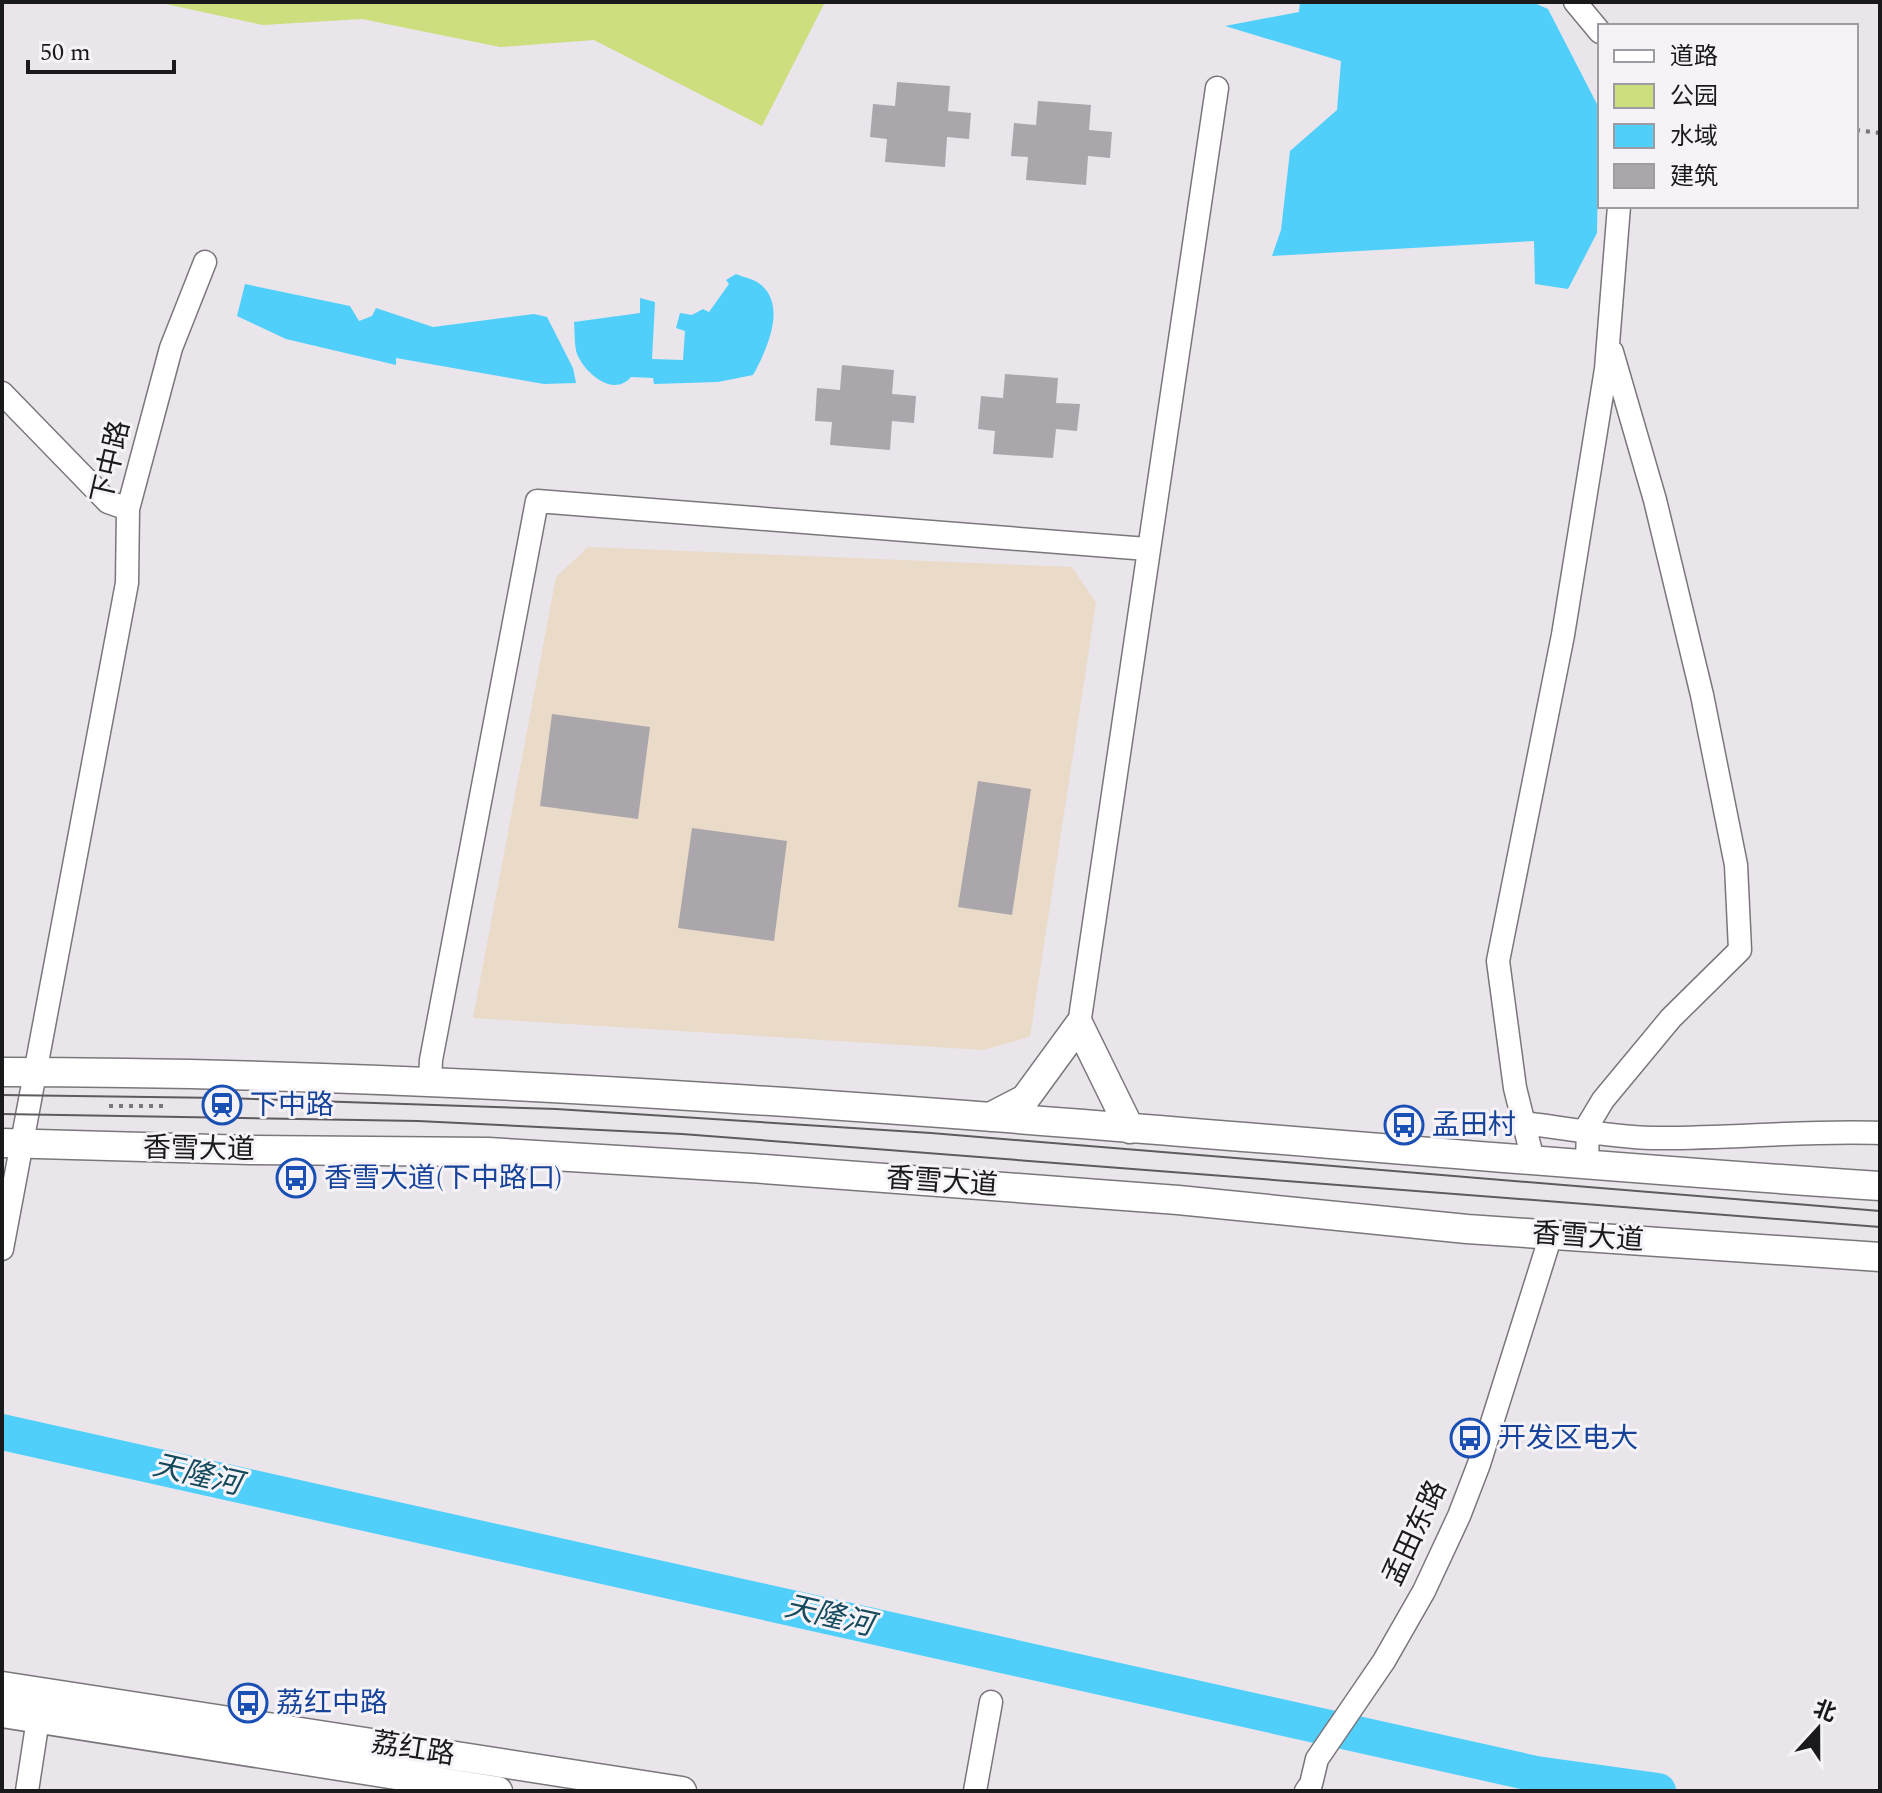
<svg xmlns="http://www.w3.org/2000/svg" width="1882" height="1793" viewBox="0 0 1882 1793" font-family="Spectral,'Noto Sans SC',serif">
<rect width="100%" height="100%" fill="#e9e5eb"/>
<path fill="#eadac8" d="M588,547l484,20 24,36 -66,434 -47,13 -510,-32 83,-441z"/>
<path fill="#cdde7e" d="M156,2h669l-63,124 -168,-86 -94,7 -138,-28 -99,6z"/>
<path fill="#51cffb" d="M1300,2h232l16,7 51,99 -2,125 -29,56 -33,-5 -1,-43 -262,15 9,-26 9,-79 47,-41 4,-49 -116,-35 74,-14z
M736,274c7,3 18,5 24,10 28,22 6,67 -7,91l-35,7 -64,2 -1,-6 -22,-1c-18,21 -46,-4 -54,-23 -3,-9 -2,-22 -3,-32l66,-9v-15l15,4 -3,57 31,1 2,-29 -9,-3 4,-15 12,2 11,-6 6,3 20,-28 -3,-4z
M245,284l105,22 9,15 13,-5 4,-8 57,19 101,-13 13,3 26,51 3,15 -32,1 -148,-26v7l-110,-26 -49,-23z"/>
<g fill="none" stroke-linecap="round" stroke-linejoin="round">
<path stroke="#51cffb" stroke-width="36" d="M2,1432l1534,342 122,17"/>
</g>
<path fill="#aaa6ac" d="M897,82l53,4 -2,25 23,2 -2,26 -22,-2 -2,30 -60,-5 2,-23 -17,-2 3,-33 22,2z
M1038,101l53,4 -2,25 23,2 -2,26 -22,-2 -2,29 -60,-5 2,-23 -17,-1 3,-33 22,2z
M842,365l52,5 -2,24 24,2 -2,27 -22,-2 -2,29 -60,-5 2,-23 -17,-1 2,-33 23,2z
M1005,374l53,4 -2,25 24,1 -3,27 -21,-2 -3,29 -60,-4 2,-23 -17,-2 3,-33 22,2z
M552,714l98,13 -12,92 -98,-13z
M978,781l53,8 -19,126 -54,-8z
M692,828l95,13 -13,100 -96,-13z"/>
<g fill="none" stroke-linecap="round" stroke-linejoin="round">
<defs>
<path id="minor" d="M1575,2l25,30
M2,393l106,109 20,7
M1079,1025l138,-937
M430,1082l1,-22 106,-559 610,48
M1523,1123c43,5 87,14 129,15 76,1 152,-8 228,-5
M1533,1160l-18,-72 -17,-127 65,-326 43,-266 13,-163
M1587,1164l1,-39 15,-25 68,-82 69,-68 -4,-85 -34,-170 -47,-195 -43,-148
M2,1249l125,-666 1,-74 43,-161 34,-86
M27,1791l11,-72
M975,1791l16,-89
M1306,1791l5,-7 6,-25 67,-98 40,-70 35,-75 20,-52 72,-229"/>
<path id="major" d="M1079,1025l51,104
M2,1072c628,0 1252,72 1878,114
M990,1117l35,-18 54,-74
M2,1143l248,7 238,2 262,16 428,32 289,29 413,28
M2,1686l680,105
M2,1713l496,78"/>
</defs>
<use href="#minor" stroke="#7a767b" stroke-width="25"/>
<use href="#major" stroke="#7a767b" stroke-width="31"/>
<path stroke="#7a777b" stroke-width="4" stroke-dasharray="4 6" stroke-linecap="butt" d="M1856,130l24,3
M109,1106h54"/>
<use href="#minor" stroke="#fff" stroke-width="22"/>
<use href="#major" stroke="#fff" stroke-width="28"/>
<path stroke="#5d5b5f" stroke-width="2" d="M2,1095l221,3 333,11 375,24 949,78
M2,1114l416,7 264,13 1198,93"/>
</g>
<defs>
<symbol id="station-ring" viewBox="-11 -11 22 22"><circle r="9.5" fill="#f6f3f8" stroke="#1a4fb4" stroke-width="1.5"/><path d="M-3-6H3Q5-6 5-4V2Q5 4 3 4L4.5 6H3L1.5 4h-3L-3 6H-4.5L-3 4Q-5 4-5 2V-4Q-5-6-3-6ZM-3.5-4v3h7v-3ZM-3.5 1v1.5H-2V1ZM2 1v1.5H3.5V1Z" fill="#1a4fb4"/></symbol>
<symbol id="bus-ring" viewBox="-11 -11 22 22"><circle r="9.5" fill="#f6f3f8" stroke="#1a4fb4" stroke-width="1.5"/><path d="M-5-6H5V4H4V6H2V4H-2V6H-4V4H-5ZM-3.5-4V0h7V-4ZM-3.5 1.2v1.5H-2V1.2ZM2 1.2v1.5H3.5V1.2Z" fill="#1a4fb4"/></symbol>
</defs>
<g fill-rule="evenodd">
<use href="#station-ring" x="200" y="1083" width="44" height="44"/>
<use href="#bus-ring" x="1382" y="1103" width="44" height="44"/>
<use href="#bus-ring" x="274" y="1156" width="44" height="44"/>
<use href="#bus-ring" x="1448" y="1416" width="44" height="44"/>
<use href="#bus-ring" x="226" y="1681" width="44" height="44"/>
</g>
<g text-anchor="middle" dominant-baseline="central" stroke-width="6" stroke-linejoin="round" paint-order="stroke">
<g font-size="28" fill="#1a191b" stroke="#f6f3f8">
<text transform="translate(111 462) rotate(-77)">下中路</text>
<text transform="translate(199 1149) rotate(1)">香雪大道</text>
<text transform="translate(942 1182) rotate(4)">香雪大道</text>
<text transform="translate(1588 1237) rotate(4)">香雪大道</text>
<text transform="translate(1415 1533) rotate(-65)">孟田东路</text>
<text transform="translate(413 1749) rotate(9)">荔红路</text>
</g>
<g font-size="28" fill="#164399" stroke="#f6f3f8" text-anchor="start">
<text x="250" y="1105">下中路</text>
<text x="1432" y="1125">孟田村</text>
<text x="324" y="1178">香雪大道(下中路口)</text>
<text x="1498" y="1438">开发区电大</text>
<text x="276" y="1703">荔红中路</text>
</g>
<g font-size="30" font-style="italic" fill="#144a5c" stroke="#f6f3f8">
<text transform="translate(197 1475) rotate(13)">天隆河</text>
<text transform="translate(829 1616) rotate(13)">天隆河</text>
</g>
</g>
<rect width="1882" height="1793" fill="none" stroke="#1a191b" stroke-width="8"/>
<rect x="1598" y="24" width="260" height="184" fill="#f6f3f8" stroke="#9e9ca0" stroke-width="2"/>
<rect x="1614" y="50" width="40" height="12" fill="#ffffff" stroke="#9e9ca0" stroke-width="2"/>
<text x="1670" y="64" font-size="24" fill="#1a191b">道路</text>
<rect x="1614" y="84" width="40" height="24" fill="#cdde7e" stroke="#9e9ca0" stroke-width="2"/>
<text x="1670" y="104" font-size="24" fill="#1a191b">公园</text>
<rect x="1614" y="124" width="40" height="24" fill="#51cffb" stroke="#9e9ca0" stroke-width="2"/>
<text x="1670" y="144" font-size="24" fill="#1a191b">水域</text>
<rect x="1614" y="164" width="40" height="24" fill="#aaa6ac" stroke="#9e9ca0" stroke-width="2"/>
<text x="1670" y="184" font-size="24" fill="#1a191b">建筑</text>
<g transform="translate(1818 1729) rotate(21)" stroke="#f6f3f8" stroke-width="6" paint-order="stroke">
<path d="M0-6L14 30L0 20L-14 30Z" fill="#1a191b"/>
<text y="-12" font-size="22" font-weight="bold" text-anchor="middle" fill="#1a191b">北</text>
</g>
<path d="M28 60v12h146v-12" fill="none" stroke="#1a191b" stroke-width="4"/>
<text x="40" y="60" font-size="24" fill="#1a191b" stroke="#f6f3f8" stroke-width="6" paint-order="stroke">50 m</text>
</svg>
